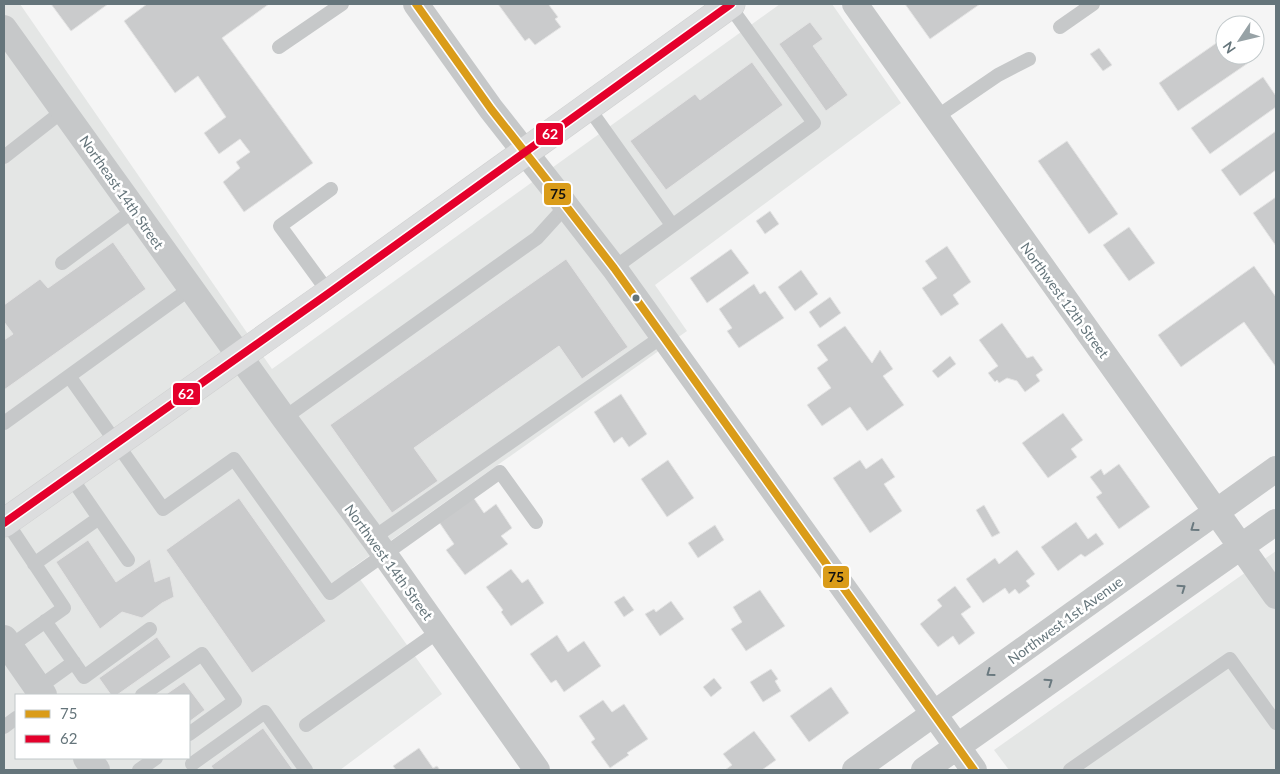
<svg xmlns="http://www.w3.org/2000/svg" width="1280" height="774" viewBox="0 0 1280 774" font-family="Lato,sans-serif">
<rect width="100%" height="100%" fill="#f5f5f5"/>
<path fill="#e4e6e5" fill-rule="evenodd" d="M4,4h16l252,365 508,-365h52l69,99 -246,182 32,46 -335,237 90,126 -102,76h-336zM16,695h173v63h-173z
M1276,551v219h-267l-15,-20z"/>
<path fill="#cacbcc" stroke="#e4e4e4" d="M51,4h57l-37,27z
M147,4h122l-47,34 91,125 -69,49 -21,-30 17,-14 -4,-6 14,-10 -10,-13 -21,15 -15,-21 22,-16 -28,-41 -23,17 -51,-72z
M498,4h53l-2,1 9,12 -3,2 6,8 -26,18 -6,-7 -4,3z
M905,4h75l-50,35z
M810,22l13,17 -10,7 35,49 -22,16 -47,-67z
M1225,37v18h22l4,6 -73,50 -19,-28z
M1099,48l13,17 -9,6 -13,-17z
M752,62l31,43 -117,85 -36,-49 65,-47 5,6z
M1263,77l13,19v11l-66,47 -19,-26z
M1276,131v39l-36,26 -19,-26z
M1067,141l51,73 -29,20 -51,-73z
M1276,197v49l-23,-33z
M770,211l9,13 -14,10 -9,-13z
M1129,227l26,36 -26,18 -26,-36z
M113,242l33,47 -142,101v-50l9,-6 -9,-12v-17l36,-26 8,9z
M947,246l24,36 -18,13 6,9 -18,12 -19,-28 15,-10 -12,-17z
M731,249l18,24 -42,30 -17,-25z
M566,259l62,88 -46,32 -23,-33 -145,102 24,33 -46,32 -62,-88z
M1254,266l22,31v70l-32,-45 -63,45 -23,-32z
M801,270l17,24 -23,17 -17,-24z
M754,284l6,10 5,-3 19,27 -45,30 -12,-17 5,-3 -13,-19z
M830,297l11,16 -21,15 -11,-16z
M1002,323l25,35 6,-2 10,14 -7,5 4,6 -15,11 -8,-11 -10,-3 -8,5 -2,-3 -2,2 -7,-9 10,-7 -19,-26z
M845,326l27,37 8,-13 13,19 -10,7 21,29 -37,26 -17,-24 -28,19 -15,-21 24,-17 -14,-20 11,-8 -11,-15z
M950,356l6,8 -18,14 -6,-7z
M621,394l26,40 -18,13 -7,-10 -8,6 -20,-31z
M1063,413l20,27 -12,9 6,8 -29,21 -26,-35z
M882,458l13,19 -11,7 18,27 -32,22 -37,-55 27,-18 6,9z
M668,460l26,38 -27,19 -26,-38z
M1119,464l31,43 -31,22 -23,-32 6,-4 -12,-16 11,-8 3,6z
M473,497l11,16 12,-9 16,24 -11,8 7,8 -43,31 -19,-25 8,-6 -15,-22z
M239,498l87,123 -74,52 -86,-123z
M984,505l16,28 -8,4 -16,-27z
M1076,522l12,17 8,-6 8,11 -19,13 -4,-3 -23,17 -17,-24z
M715,525l9,15 -26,18 -10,-15z
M88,540l28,42 34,-23 5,23 15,-6 4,21 -12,6 -20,15 -20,-6 -22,17 -44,-67z
M1017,550l18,24 -9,7 4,5 -11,8 -4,-5 -6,5 -4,-6 -22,15 -17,-24 29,-21 4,6z
M511,569l11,14 6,-4 16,24 -33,23 -10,-14 2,-2 -17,-23z
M955,586l16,21 -10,7 14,19 -16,12 -6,-9 -15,11 -18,-23 22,-18 -5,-6z
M760,590l25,36 -39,25 -15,-22 11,-7 -9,-15z
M624,596l10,14 -10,7 -10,-15z
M671,601l13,18 -24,17 -15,-22 9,-5 2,3z
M557,635l11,17 16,-11 17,25 -37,26 -8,-12 -5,3 -21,-29z
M157,637l14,20 -54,38h-6l-12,-17z
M771,669l7,10 -3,2 6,10 -18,11 -13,-20z
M714,678l8,10 -11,9 -8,-10z
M184,682l21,28 -16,12v-27h-24z
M831,687l18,26 -40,29 -19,-26z
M603,700l9,12 12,-8 24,35 -21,14 2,2 -19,13 -19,-26 4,-3 -16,-23z
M263,728l30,42h-79l-3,-4z
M754,731l22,29 -14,10h-37l7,-5 -9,-11z
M419,748l14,20 4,-2 3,4h-44l-3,-4z"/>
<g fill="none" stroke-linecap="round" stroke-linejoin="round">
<defs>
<path id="trunk" d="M4,523l325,-230 402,-289"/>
</defs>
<use href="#trunk" stroke="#d0d1d1" stroke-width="29"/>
<path stroke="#c6c8c9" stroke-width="14" d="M1060,27l33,-23
M279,47l63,-43
M588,107l84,118
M935,118l63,-43 31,-16
M4,157l60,-47
M62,263l72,-53
M614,268l200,-145 -85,-118
M329,293l-49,-67 51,-37
M69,376l94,133 71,-50 96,134 170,-121 36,50
M284,418l253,-180 29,-32
M4,423l187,-135
M70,476l58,84
M6,521l58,87 -55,39
M373,538l290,-202
M34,564l65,-46
M45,621l39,56 66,-48
M38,688l36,-26
M142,695l60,-41 33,47 -46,33
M306,725l133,-94
M4,727l12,-9
M192,764l73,-52 41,58
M139,770l17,-12
M1070,770l160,-111 46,64"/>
<path stroke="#c6c8c9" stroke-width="26" d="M416,4l75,105 63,80 12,17 48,62 360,502
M855,4l421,592
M4,28l280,390 89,120 164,232
M855,770l421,-301
M924,770l352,-248"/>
<path stroke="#c6c8c9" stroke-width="28" d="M4,639l39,56
M87,758l9,12"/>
<use href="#trunk" stroke="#dcddde" stroke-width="28"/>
<defs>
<path id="bus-1" d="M416,4l75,105 63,80 12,17 48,62 360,502"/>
<path id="bus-2" d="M4,523l325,-230 402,-289"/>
</defs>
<use href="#bus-1" stroke="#fff" stroke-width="11"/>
<use href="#bus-2" stroke="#fff" stroke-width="11"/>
<use href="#bus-1" stroke="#da9c19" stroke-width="8"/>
<use href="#bus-2" stroke="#e4002b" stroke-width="8"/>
</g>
<defs><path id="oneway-chevron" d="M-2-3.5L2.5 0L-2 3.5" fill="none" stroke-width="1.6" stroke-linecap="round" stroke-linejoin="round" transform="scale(1.25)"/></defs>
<g stroke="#6a797f">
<use href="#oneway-chevron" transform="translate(1194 528) rotate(144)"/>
<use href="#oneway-chevron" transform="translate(1182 588) rotate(-35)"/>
<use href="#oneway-chevron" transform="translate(990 673) rotate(144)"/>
<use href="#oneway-chevron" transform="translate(1049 682) rotate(-35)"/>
</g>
<circle fill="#65757b" stroke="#fff" stroke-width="2" cx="636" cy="298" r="4.5"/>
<g text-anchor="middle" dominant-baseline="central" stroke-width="5" stroke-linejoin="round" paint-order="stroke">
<g font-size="14" fill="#65757b" stroke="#fff">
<text transform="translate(122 192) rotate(55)">Northeast 14th Street</text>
<text transform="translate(1065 300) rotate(54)">Northwest 12th Street</text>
<text transform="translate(389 562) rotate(54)">Northwest 14th Street</text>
<text transform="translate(1065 620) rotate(-36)">Northwest 1st Avenue</text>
</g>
</g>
<g stroke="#fff" stroke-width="2">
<rect x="535" y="122" width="29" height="24" rx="5" fill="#e4002b"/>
<rect x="543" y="182" width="29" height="24" rx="5" fill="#da9c19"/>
<rect x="172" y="382" width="29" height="24" rx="5" fill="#e4002b"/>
<rect x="822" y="565" width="28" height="24" rx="5" fill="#da9c19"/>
</g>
<g font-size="14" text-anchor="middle" font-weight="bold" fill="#fff">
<text x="550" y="139">62</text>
<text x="186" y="399">62</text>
</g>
<g font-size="14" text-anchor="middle" font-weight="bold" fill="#111">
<text x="558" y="199">75</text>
<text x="836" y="582">75</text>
</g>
<rect width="1280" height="774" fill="none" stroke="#65757b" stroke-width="10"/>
<rect x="15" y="694" width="175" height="65" fill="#ffffff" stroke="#c1c8ca"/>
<rect x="25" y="710" width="25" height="8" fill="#da9c19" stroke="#c1c8ca"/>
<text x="60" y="719" font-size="15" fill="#65757b">75</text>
<rect x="25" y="735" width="25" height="8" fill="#e4002b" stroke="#c1c8ca"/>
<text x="60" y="744" font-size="15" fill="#65757b">62</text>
<g transform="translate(1240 40) rotate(235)"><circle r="24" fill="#ffffff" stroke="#c1c8ca"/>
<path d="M0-4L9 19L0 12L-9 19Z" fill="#97a2a6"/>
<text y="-8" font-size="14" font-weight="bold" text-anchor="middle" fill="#65757b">N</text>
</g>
</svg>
